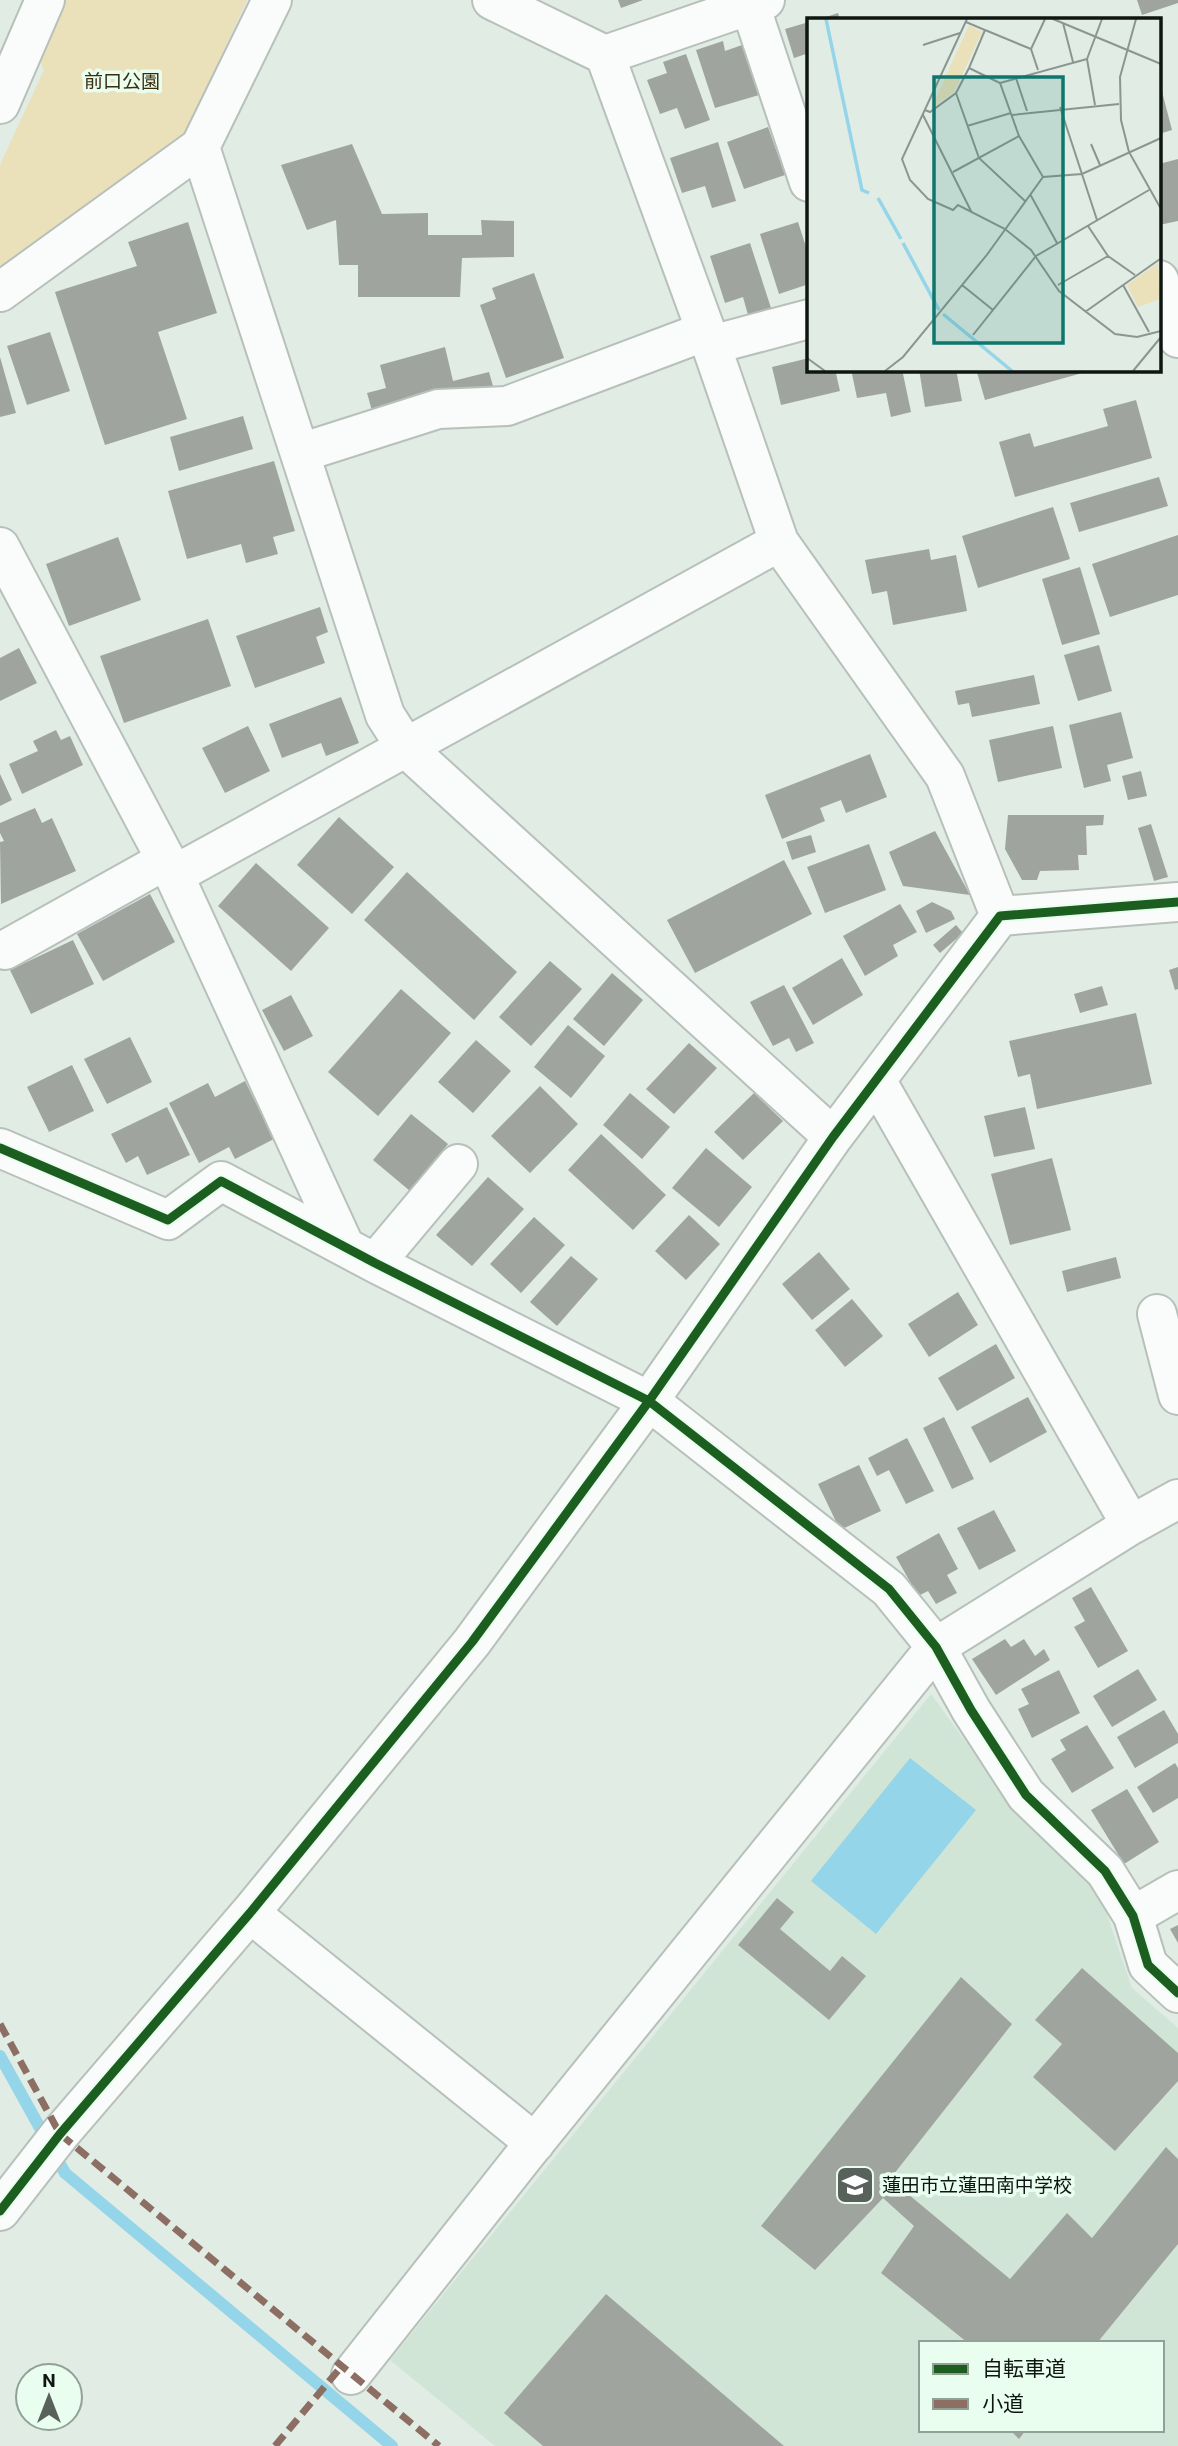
<svg xmlns="http://www.w3.org/2000/svg" width="1178" height="2446" viewBox="0 0 1178 2446" font-family="Roboto,'Noto Sans JP',sans-serif">
<rect width="100%" height="100%" fill="#e0ece4"/>
<path fill="#d1e5d7" fill-rule="evenodd" d="M931,1694l88,121 79,73 34,100 46,40v418h-683l-105,-86zM921,2343h241v87h-241z"/>
<path fill="#eae0ba" d="M59,0h188l-63,137 -184,134v-106l44,-95 -8,-21z"/>
<path fill="#95d5e9" d="M910,1758l66,52 -100,124 -65,-53z"/>
<g fill="none" stroke-linecap="round" stroke-linejoin="round">
<path stroke="#95d5e9" stroke-width="12" d="M0,2056l65,117 327,273"/>
</g>
<path fill="#9fa59e" d="M618,0h25l-22,8z
M1137,0h41v3l-36,12z
M838,13l2,6h-20z
M809,22v31l-15,5 -9,-29z
M723,41l2,10 17,-6 17,50 -44,13 -19,-58z
M686,54l24,66 -25,9 -8,-21 -17,6 -13,-34 20,-7 -4,-11z
M1159,80l13,50 -13,4z
M768,127l17,48 -41,14 -17,-47z
M718,142l18,59 -24,7 -7,-22 -23,7 -12,-35z
M352,144l30,70 46,-1v22h54l-1,-15 33,1v36l-52,1 -2,39h-102v-32h-19l-3,-45 -29,10 -26,-65z
M1178,159v62l-19,4v-61z
M188,222l29,91 -59,19 29,87 -82,26 -50,-153 82,-26 -9,-24z
M798,222l11,34v28l-30,10 -19,-60z
M750,243l21,65 -23,7 -5,-18 -18,6 -15,-47z
M534,273l30,85 -58,20 -26,-73 16,-6 -4,-11z
M50,332l20,59 -43,14 -20,-59z
M445,347l8,34 36,-9 4,14 -119,32 -7,-25 19,-5 -6,-23z
M0,357l16,56 -16,4z
M809,358v11h26l5,22 -59,14 -9,-38z
M851,369h51l9,43 -20,5 -5,-24 -29,5z
M919,369h37l6,32 -37,6z
M976,369h117v1l-108,30z
M1136,400l16,58 -137,39 -16,-55 31,-9 4,14 74,-21 -5,-17z
M243,416l10,33 -74,22 -9,-34z
M274,461l21,70 -22,6 5,17 -32,9 -5,-19 -54,15 -19,-68z
M1159,477l9,29 -89,26 -9,-29z
M1053,507l17,52 -92,29 -16,-52z
M1178,535v60l-68,22 -18,-53z
M118,537l23,63 -72,26 -23,-62z
M929,549l2,11 25,-5 11,56 -74,14 -6,-34 -15,3 -7,-34z
M1080,567l20,67 -38,11 -20,-66z
M320,607l8,25 -12,5 9,26 -70,25 -19,-52z
M208,619l23,67 -107,37 -24,-67z
M1099,645l13,46 -34,10 -14,-46z
M19,648l18,35 -37,18v-43z
M1034,675l6,29 -68,13 -3,-14 -11,2 -3,-14z
M341,697l18,46 -33,13 -5,-13 -39,15 -13,-34z
M1121,712l12,46 -26,7 4,16 -27,7 -15,-63z
M248,726l22,45 -45,22 -23,-45z
M1053,726l9,42 -64,14 -9,-42z
M56,730l5,10 9,-4 13,29 -61,29 -13,-30 29,-13 -5,-10z
M870,754l17,43 -41,16 -5,-13 -21,8 5,13 -43,18 -17,-44z
M1141,771l6,25 -19,4 -6,-24z
M0,774l12,26 -12,6z
M35,808l7,15 10,-5 24,53 -75,33 -1,-62 4,-1 -4,-8v-10z
M1008,815h96l-1,10 -17,1 1,29h-9l1,15 -39,1 -3,9h-15l-17,-31z
M339,817l55,50 -42,47 -55,-49z
M1151,824l17,53 -14,4 -16,-53z
M935,831l35,64 -67,-9 -14,-34z
M811,835l5,17 -24,8 -6,-18z
M869,844l17,46 -61,23 -18,-46z
M784,860l28,54 -117,59 -28,-53z
M256,863l73,65 -38,43 -73,-65z
M407,872l110,100 -43,48 -110,-100z
M150,894l25,48 -72,39 -26,-47z
M932,902l19,9 4,8 -29,14 -10,-22z
M900,904l17,28 -24,13 5,11 -33,20 -22,-40z
M956,925l7,8 -23,20 -7,-8z
M73,940l21,44 -63,30 -21,-44z
M842,958l21,37 -50,30 -21,-37z
M550,961l32,28 -51,57 -32,-29z
M1178,967v22l-3,1 -6,-20z
M612,973l31,27 -39,46 -31,-27z
M784,985l30,58 -18,9 -7,-14 -16,8 -23,-44z
M1102,986l6,19 -28,8 -6,-19z
M401,989l50,44 -73,83 -50,-44z
M291,995l22,41 -29,15 -22,-41z
M1136,1013l16,71 -115,25 -7,-35 -12,3 -9,-36z
M568,1025l37,31 -34,42 -37,-31z
M130,1037l22,45 -45,22 -23,-45z
M476,1040l35,31 -38,42 -35,-31z
M689,1043l28,25 -43,46 -28,-25z
M72,1065l22,46 -45,21 -22,-45z
M245,1081l29,58 -39,20 -6,-12 -30,16 -30,-60 39,-20 7,14z
M540,1086l38,38 -48,49 -39,-37z
M630,1093l40,34 -28,32 -39,-34z
M754,1093l29,28 -40,39 -29,-28z
M167,1107l23,48 -43,20 -9,-19 -12,7 -15,-29z
M1025,1107l10,42 -41,8 -10,-41z
M411,1114l37,30 -38,47 -37,-31z
M601,1134l65,61 -33,35 -65,-60z
M706,1148l46,39 -33,40 -47,-39z
M1052,1158l19,72 -61,15 -19,-71z
M488,1177l36,32 -52,57 -36,-31z
M689,1215l31,29 -34,36 -31,-29z
M534,1217l31,28 -44,48 -31,-29z
M819,1252l31,37 -38,31 -30,-36z
M571,1256l27,23 -41,47 -27,-24z
M1116,1257l5,21 -54,14 -5,-21z
M958,1292l20,33 -49,32 -21,-33z
M852,1299l31,37 -38,31 -30,-37z
M996,1344l19,34 -58,33 -19,-33z
M1028,1397l19,35 -57,31 -19,-36z
M944,1417l30,62 -22,10 -29,-61z
M907,1438l27,53 -28,13 -17,-34 -12,6 -9,-18z
M859,1465l22,46 -41,19 -22,-46z
M994,1510l22,41 -37,19 -22,-42z
M939,1533l19,36 -11,6 10,18 -21,11 -8,-13 -10,5 -22,-39z
M1091,1587l37,64 -30,17 -24,-41 11,-6 -13,-23z
M1005,1639l6,8 13,-8 11,17 9,-7 6,11 -54,35 -24,-36z
M1138,1669l19,31 -45,27 -19,-31z
M1059,1670l21,43 -48,25 -14,-29 11,-5 -8,-15z
M1164,1710l14,24v9l-43,25 -18,-31z
M1087,1725l27,43 -42,25 -21,-34 15,-9 -6,-10z
M1175,1763l3,5v30l-25,15 -16,-26z
M1127,1789l32,53 -35,22 -33,-54z
M777,1898l17,14 -14,17 50,42 12,-15 24,20 -37,44 -91,-75z
M1178,1925v18l-8,-14z
M1082,1968l96,85v28l-63,70 -82,-74 29,-33 -27,-24z
M961,1977l51,47 -122,155 120,100 57,-66 25,25 74,-91 12,12v85l-81,99h-129l-87,-70 33,-47 -31,-28 -68,72 -54,-44z
M606,2294l178,152h-241l-39,-33z
M1010,2430h16l-7,9z"/>
<g fill="none" stroke-linecap="round" stroke-linejoin="round">
<defs>
<path id="minor" d="M492,0l113,55 106,290 68,197 166,234 55,140
M750,5l59,177
M605,55l160,-55
M0,104l45,-104
M200,147l185,568 21,33 427,389
M1159,280l19,58
M0,292l200,-145 72,-147
M711,345l98,-26
M300,453l138,-44 69,-3 199,-75
M0,547l174,328 171,372
M174,875l605,-333
M5,950l161,-90
M876,1080l255,445
M0,1148l168,72 53,-39 154,82 274,138 240,188 47,58 35,63 55,85 79,76 28,45 15,49 30,28
M375,1263l83,-99
M1157,1314l21,81
M250,1913l285,230
M1133,1916l45,-26
M0,2211l60,-77 190,-221 222,-271 177,-241 184,-264 167,-221 178,-14
M351,2375l173,-219 412,-509 195,-122 47,-26"/>
</defs>
<use href="#minor" stroke="#b7c0ba" stroke-width="42"/>
<use href="#minor" stroke="#fafcfb" stroke-width="38"/>
<path stroke="#8d6e63" stroke-width="7" stroke-dasharray="14 7" stroke-linecap="butt" d="M0,2024l60,110 379,312
M275,2446l66,-79"/>
<defs>
<path id="cycleway" d="M0,1148l168,72 53,-39 154,82 274,138 240,188 47,58 35,63 55,85 79,76 28,45 15,49 30,28
M0,2211l60,-77 190,-221 222,-271 177,-241 184,-264 167,-221 178,-14"/>
</defs>
<use href="#cycleway" stroke="#eafeef" stroke-width="13"/>
<use href="#cycleway" stroke="#1b5e20" stroke-width="9"/>
</g>
<defs>
<symbol id="school-square" viewBox="-11 -11 22 22"><rect x="-9" y="-9" width="18" height="18" rx="4" fill="#58615c" stroke="#eafeef"/><path d="M0-5L7-2L0 1L-7-2ZM-4 1L0 2.5L4 1V4Q0 6-4 4Z" fill="#fff"/></symbol>
</defs>
<g fill-rule="evenodd">
<use href="#school-square" x="833" y="2163" width="44" height="44"/>
</g>
<g text-anchor="middle" dominant-baseline="central" stroke-width="7" stroke-linejoin="round" paint-order="stroke">
<g font-size="19" fill="#3a2d0e" stroke="#eafeef">
<text x="122" y="81">前口公園</text>
</g>
<g font-size="19" fill="#0f1612" stroke="#eafeef" text-anchor="start">
<text x="882" y="2185">蓮田市立蓮田南中学校</text>
</g>
</g>
<g transform="translate(807 18)">
<rect width="354" height="354" fill="#e0ece4"/>
<path d="M162,7l13,7 -28,60 -23,17zM351,245l2,36 -22,8 -11,-22z" fill="#eae0ba"/>
<path fill="none" stroke="#95d5e9" stroke-width="3.5" d="M19,1l36,171 7,3M71,180l23,41M96,225l36,67M136,296l69,57"/>
<path fill="none" stroke="#8c9690" stroke-width="2" d="M160,1l-65,140 8,21 18,19 25,11 5,-5 47,24 26,21 28,41 56,43 22,3 24,-6M246,1l108,45M329,1l-16,58 1,43 8,32 32,57M256,5l10,39M178,12l46,19M116,27l37,-12M162,50l31,15 19,53 24,41M231,52l-7,-21 14,-30M209,60l11,33M193,65l87,-24M149,75l23,65 46,43M288,87l-8,-46 15,-40M253,89l37,113M118,92l5,2 26,-19 13,-25 16,-38 -19,-8M116,97l49,98M205,97l107,-11M160,108l44,-13M284,126l9,21M146,154l66,-36M223,176l27,49M281,208l20,30 27,19M155,267l31,25M251,267l50,-29M316,267l26,47M278,294l75,-53M166,317l63,-79 113,-66M0,340l18,13M78,353l18,-14 83,-101 57,-79 39,-3 79,-36M326,353l28,-34"/>
<path fill="#0f766e" fill-opacity="0.15" stroke="#0f766e" stroke-width="3.5" d="M127,59h129v266h-129z"/>
<rect width="354" height="354" fill="none" stroke="#0f1612" stroke-width="3.5"/>
</g>
<rect x="919" y="2341" width="245" height="91" fill="#eafeef" stroke="#92a197" stroke-width="2"/>
<rect x="933" y="2364" width="35" height="10" fill="#1b5e20" stroke="#92a197" stroke-width="2"/>
<text x="982" y="2376" font-size="21" fill="#0f1612">自転車道</text>
<rect x="933" y="2399" width="35" height="10" fill="#8d6e63" stroke="#92a197" stroke-width="2"/>
<text x="982" y="2411" font-size="21" fill="#0f1612">小道</text>
<g transform="translate(49 2397)"><circle r="33" fill="#eafeef" stroke="#92a197" stroke-width="2"/>
<path d="M0-5L12 26L0 18L-12 26Z" fill="#58615c"/>
<text y="-10" font-size="19" font-weight="bold" text-anchor="middle" fill="#0f1612">N</text>
</g>
</svg>
